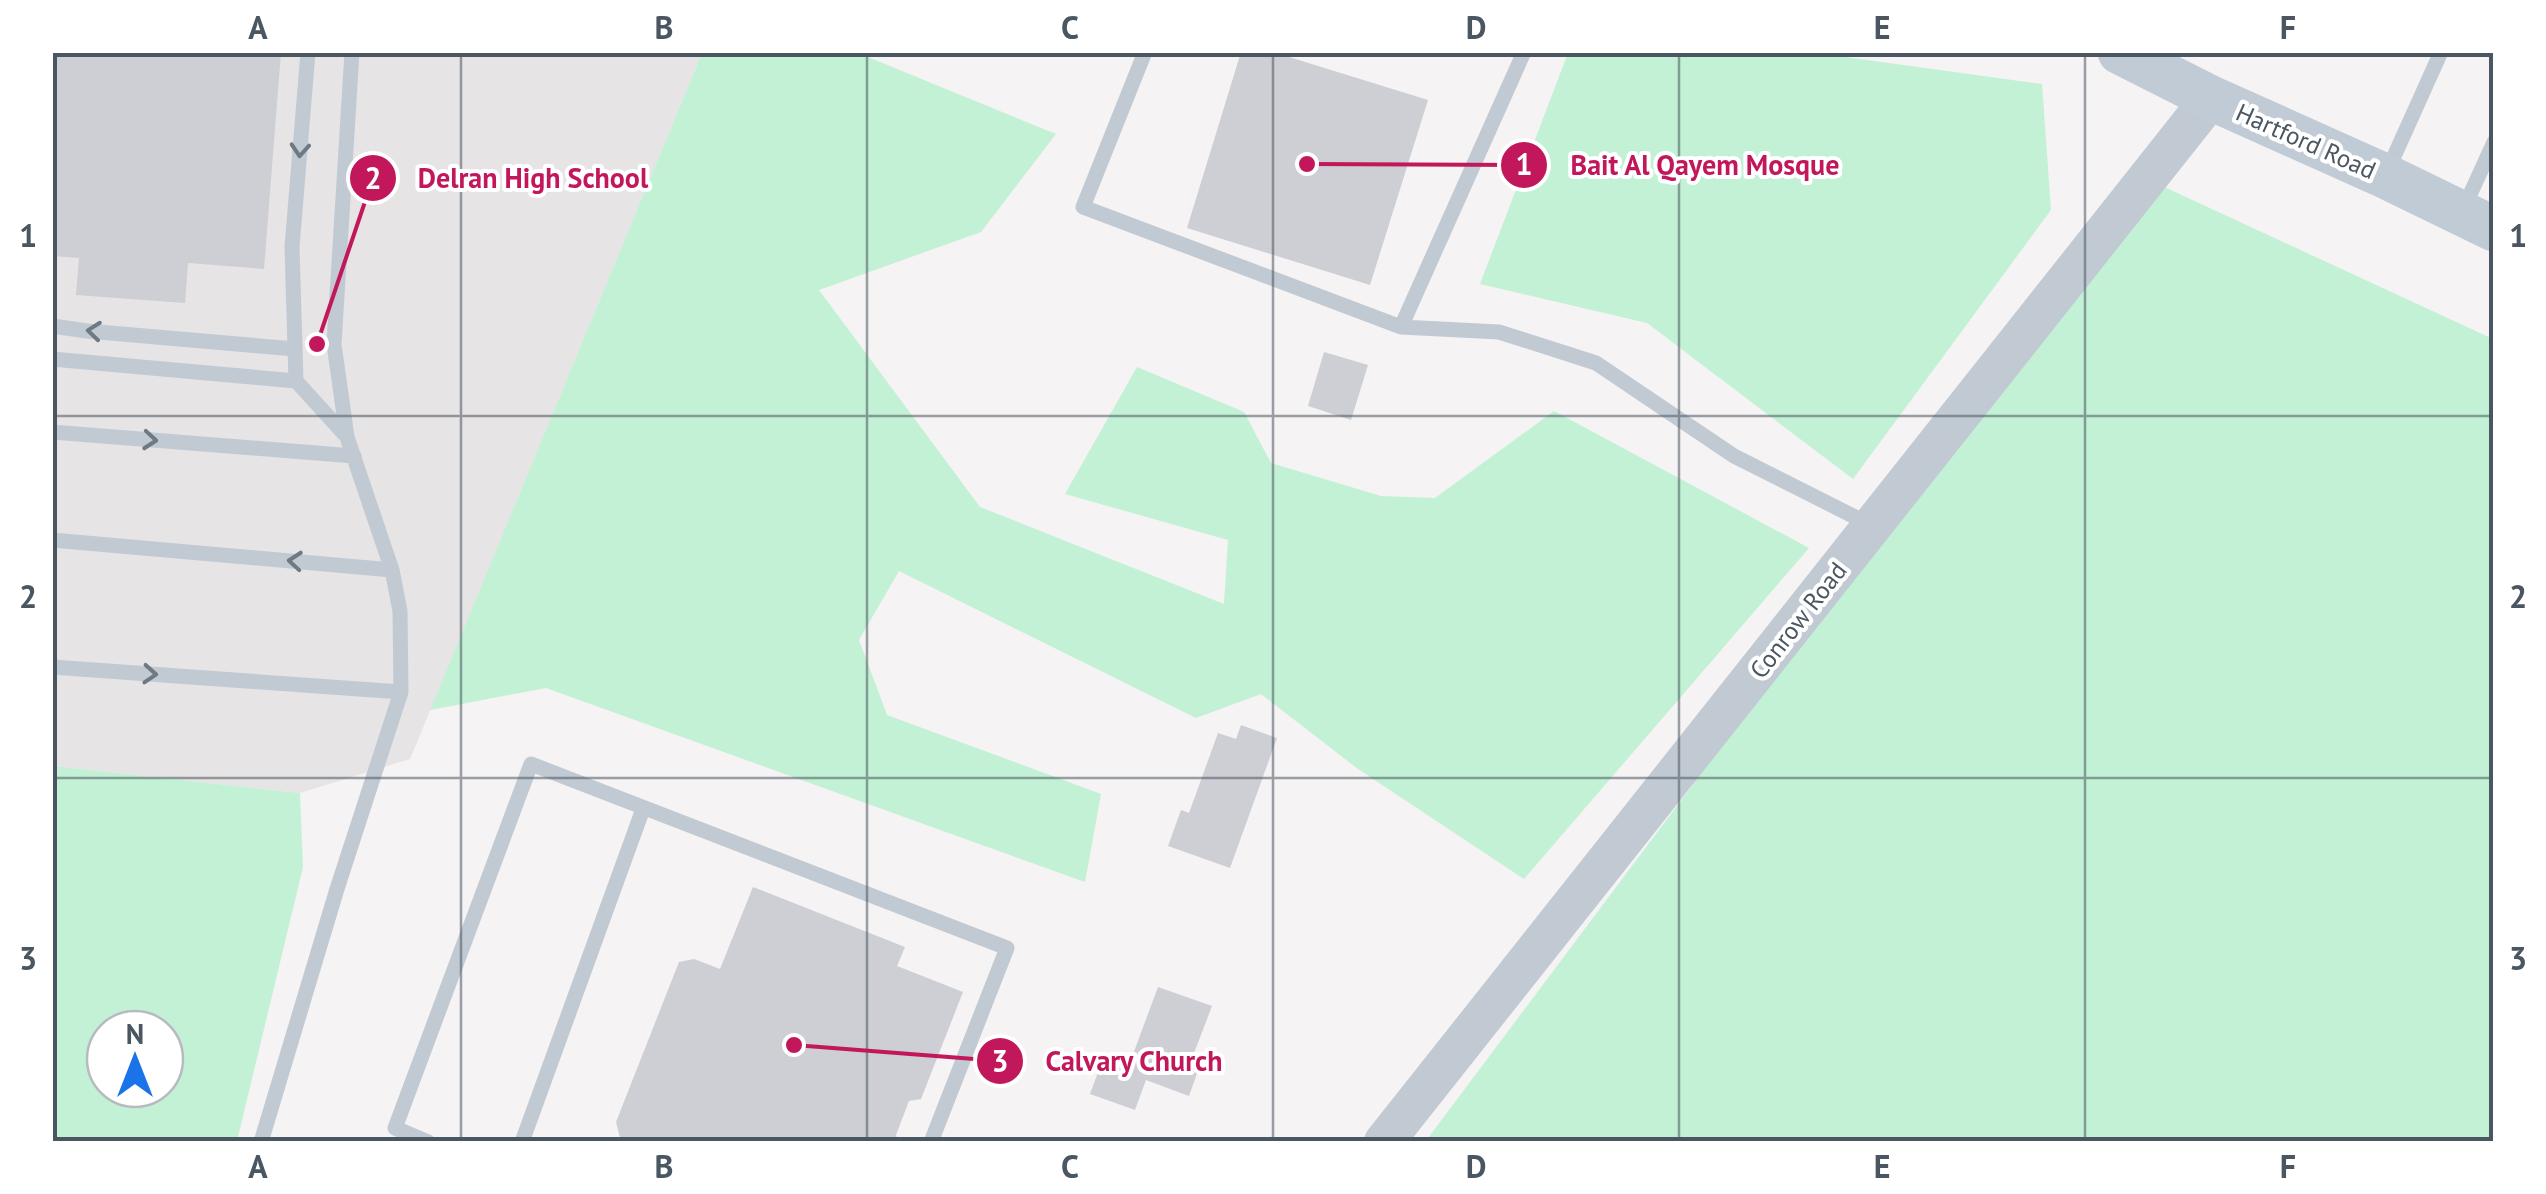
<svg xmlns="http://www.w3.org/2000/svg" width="2546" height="1194" viewBox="0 0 2546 1194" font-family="'PT Sans',sans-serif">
<rect width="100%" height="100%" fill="#f5f3f3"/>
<path fill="#e6e4e5" d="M53,53h649l-292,706 -110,34 -247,-27z"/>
<path fill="#c3f1d5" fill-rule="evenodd" d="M702,53h156l198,81 -75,98 -162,58 161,217 244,97 4,-64 -163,-46 72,-127 107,45 27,51 110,33 54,2 119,-87 255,137 -285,331 -166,-110 -97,-75 -65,24 -297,-147 -40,69 28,75 214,79 -16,88 -539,-194 -116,22z
M1568,53h274l3,4 197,27 9,126 -198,269 -206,-156 -167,-39z
M2147,179l346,160v802l-1068,1z
M53,766l247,27 3,74 -66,274h-184zM165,1029v60h-60v-60z"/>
<path fill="#cdcfd5" d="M52,52h229l-17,217 -76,-6 -3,40 -109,-8 3,-37 -27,-2z
M1241,52h32l155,48 -58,185 -183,-57z
M1324,352l44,13 -17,55 -43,-14z
M1241,725l36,13 -47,130 -62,-22 13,-36 8,3 29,-80 18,6z
M753,887l152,60 -8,19 66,26 -42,107 -12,2 -13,34 2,7h-277l-5,-20 63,-160 15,-3 26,10z
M1158,987l54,19 -21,55 9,4 -11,31 -43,-16 -11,30 -45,-16 14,-38 25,9z"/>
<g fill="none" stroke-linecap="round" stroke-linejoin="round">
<path stroke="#c1cad2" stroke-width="15" d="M1145,52l-62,155 318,120 98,5 97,31 138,93 137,69
M2387,172l54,-120
M2463,210l31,-68
M52,326l35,5 208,18
M1401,327l123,-275
M52,359l244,22
M52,432l302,24
M347,437l-13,-93 18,-292
M52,540l340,30
M52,667l349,25
M261,1142l76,-253 64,-197 -1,-81 -8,-41 -45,-133 -51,-56 -4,-134 16,-195
M428,1142l-33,-14 136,-364 476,184 -76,194
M522,1142l121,-333"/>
<path stroke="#c1cad2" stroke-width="40" d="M1384,1142l827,-1044"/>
<path stroke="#c1cbd6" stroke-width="45" d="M2120,52l91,46 174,78 109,53"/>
</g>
<defs><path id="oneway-chevron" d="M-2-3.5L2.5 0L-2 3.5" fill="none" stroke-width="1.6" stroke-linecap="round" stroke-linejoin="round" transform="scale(2.5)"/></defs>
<g stroke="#6e7983">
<use href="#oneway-chevron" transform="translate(300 150) rotate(94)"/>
<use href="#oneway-chevron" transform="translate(94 331) rotate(-174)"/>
<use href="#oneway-chevron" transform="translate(150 440) rotate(5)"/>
<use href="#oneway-chevron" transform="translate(295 561) rotate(-175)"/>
<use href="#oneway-chevron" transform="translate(150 674) rotate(4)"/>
</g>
<path fill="none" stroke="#4a5661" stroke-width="2.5" stroke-opacity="0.55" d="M461,52v1090M867,52v1090M1273,52v1090M1679,52v1090M2085,52v1090M52,416h2442M52,778h2442"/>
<g text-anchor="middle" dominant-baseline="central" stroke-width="8" stroke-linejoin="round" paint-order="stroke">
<g font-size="25" fill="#4a5661" stroke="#fff">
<text transform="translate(2306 141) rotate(24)">Hartford Road</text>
<text transform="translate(1798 620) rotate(-52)">Conrow Road</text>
</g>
</g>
<path fill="none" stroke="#c2185b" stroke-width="4" d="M1307 164L1524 165M317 344L373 178M794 1045L1000 1061"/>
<g fill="#c2185b" stroke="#fff" stroke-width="4">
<circle cx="1307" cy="164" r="10"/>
<circle cx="317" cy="344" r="10"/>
<circle cx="794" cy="1045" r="10"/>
<circle cx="1524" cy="165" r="25"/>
<circle cx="373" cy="178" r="25"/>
<circle cx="1000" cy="1061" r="25"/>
</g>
<g font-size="30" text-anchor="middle" font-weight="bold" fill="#fff">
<text x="1524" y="175">1</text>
<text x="373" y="189">2</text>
<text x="1000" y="1072">3</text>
</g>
<g font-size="28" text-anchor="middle" font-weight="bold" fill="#c2185b" stroke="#fff" stroke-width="8" stroke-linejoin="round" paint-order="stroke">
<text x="1705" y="175">Bait Al Qayem Mosque</text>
<text x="533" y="188">Delran High School</text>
<text x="1134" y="1071">Calvary Church</text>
</g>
<rect width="2546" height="1194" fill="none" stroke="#ffffff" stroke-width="110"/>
<g transform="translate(135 1059)"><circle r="48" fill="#ffffff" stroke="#b7bbc0" stroke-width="2.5"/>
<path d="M0-8L18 38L0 25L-18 38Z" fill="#1a73e8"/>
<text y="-15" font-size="28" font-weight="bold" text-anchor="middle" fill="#4a5661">N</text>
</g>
<rect x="55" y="55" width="2436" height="1084" fill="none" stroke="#4a5661" stroke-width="4"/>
<g font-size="32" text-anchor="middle" font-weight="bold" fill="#4a5661">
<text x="258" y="39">A</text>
<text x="664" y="39">B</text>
<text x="1070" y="39">C</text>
<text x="1476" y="39">D</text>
<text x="1882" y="39">E</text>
<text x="2288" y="39">F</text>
<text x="28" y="247">1</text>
<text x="2518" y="247">1</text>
<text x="28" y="608">2</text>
<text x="2518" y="608">2</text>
<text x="28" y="970">3</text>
<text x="2518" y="970">3</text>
<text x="258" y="1178">A</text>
<text x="664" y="1178">B</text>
<text x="1070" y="1178">C</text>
<text x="1476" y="1178">D</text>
<text x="1882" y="1178">E</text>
<text x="2288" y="1178">F</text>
</g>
</svg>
